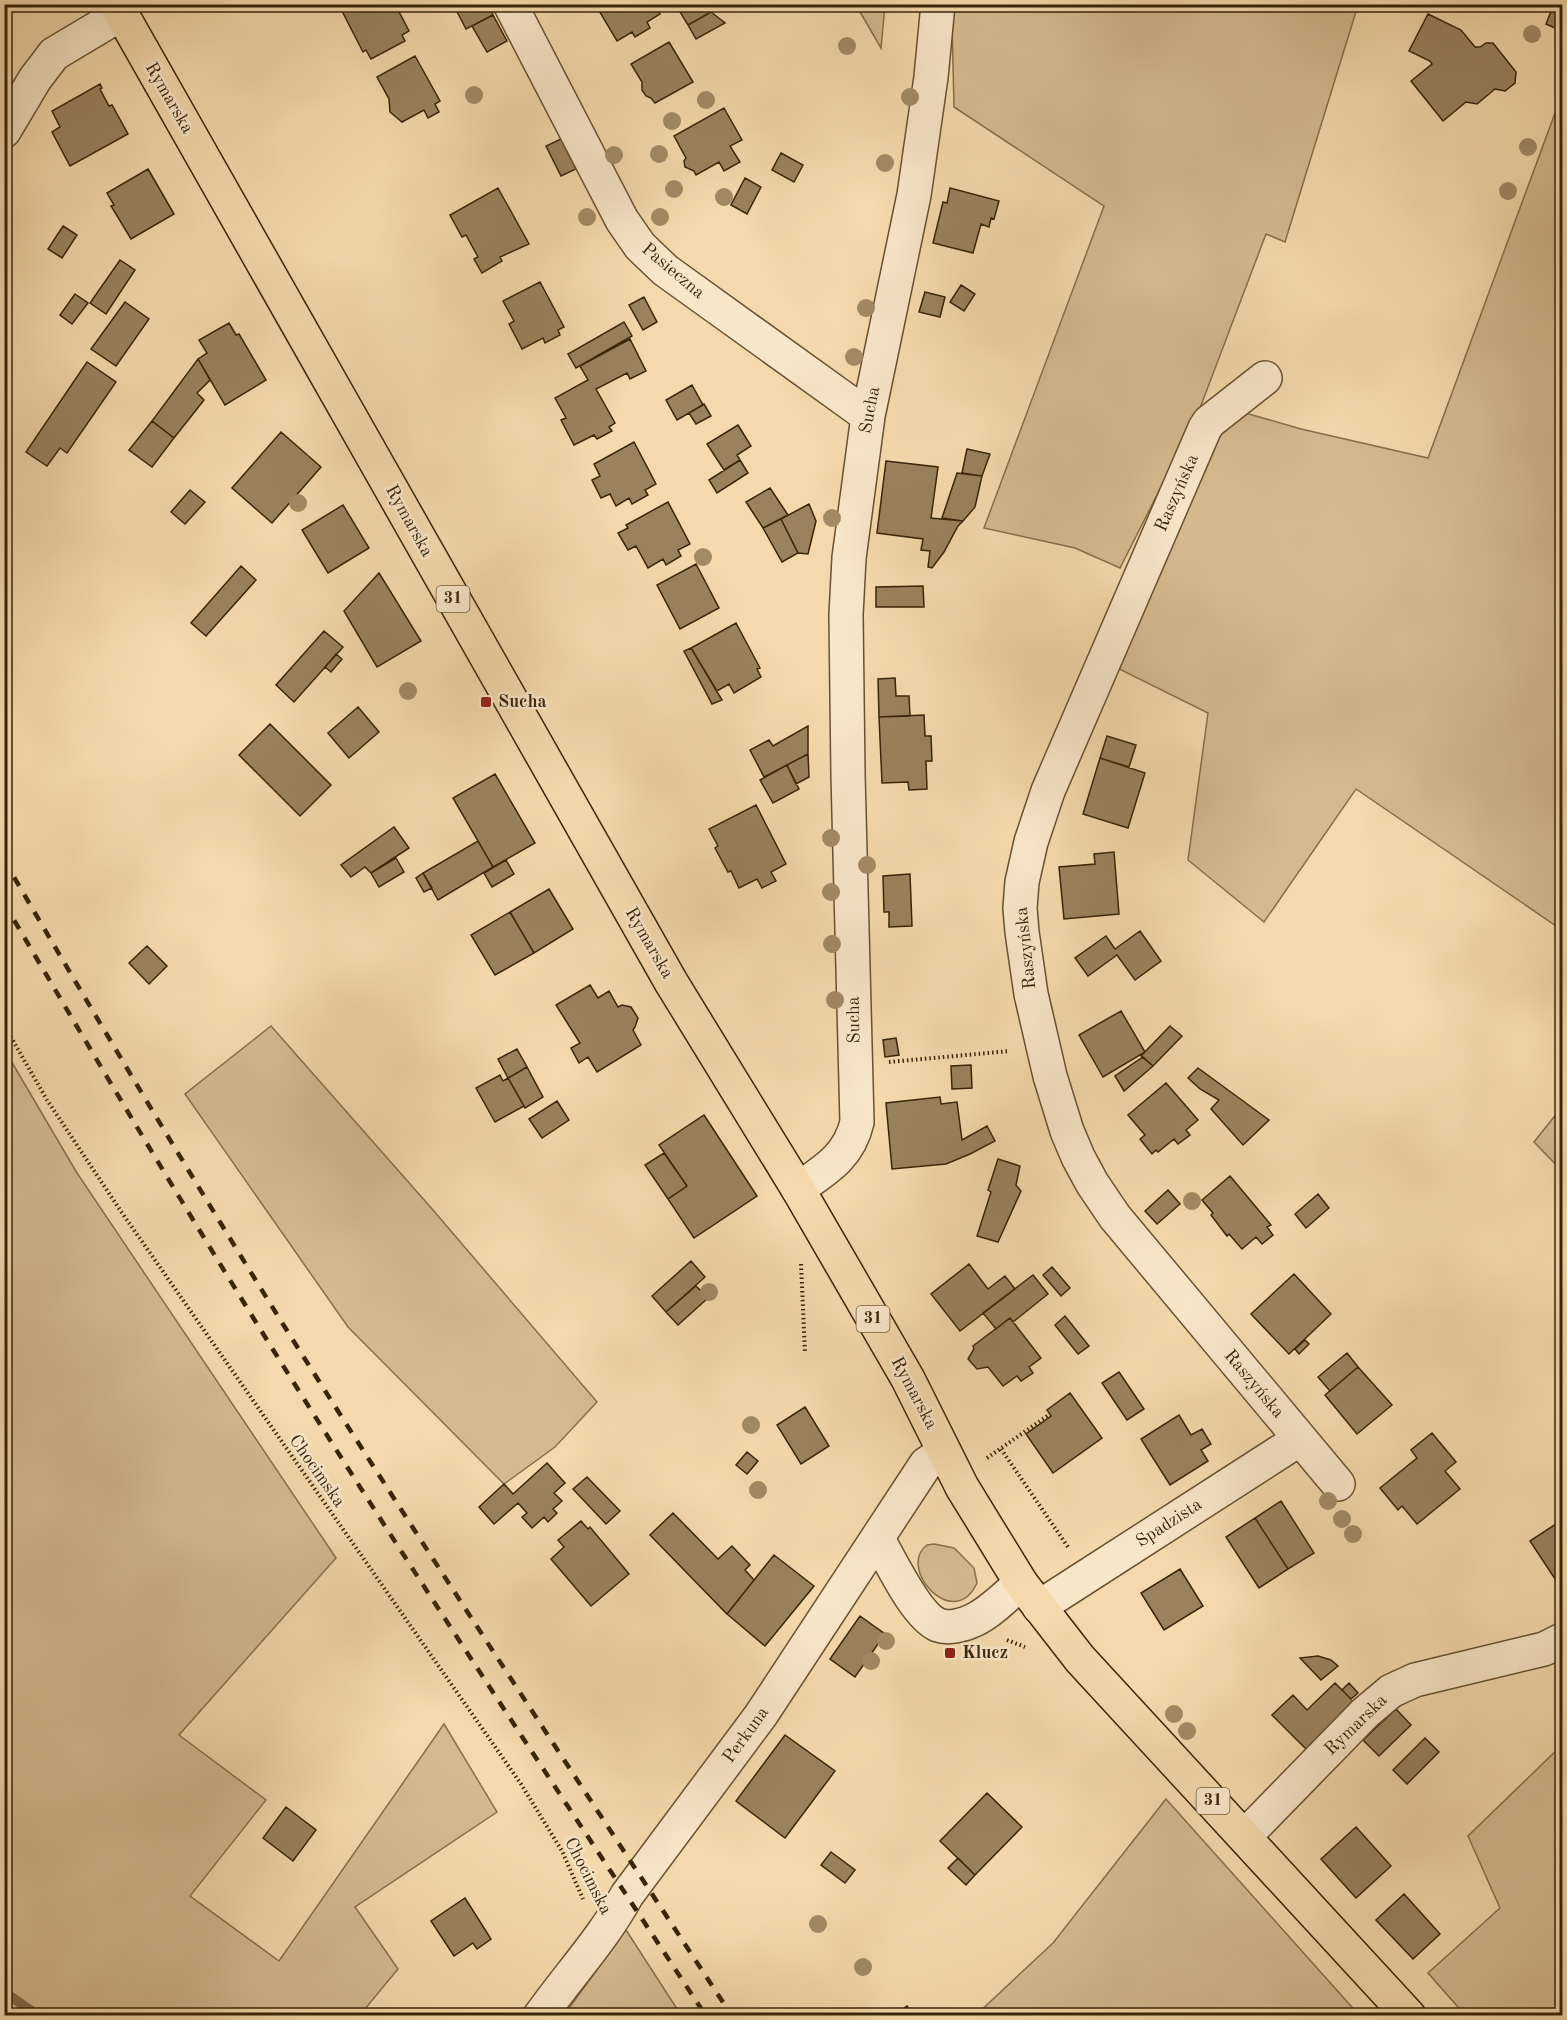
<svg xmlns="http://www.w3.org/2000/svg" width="1567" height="2020" viewBox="0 0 1567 2020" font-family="'Old Standard TT',serif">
<rect width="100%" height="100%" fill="#f5d9ac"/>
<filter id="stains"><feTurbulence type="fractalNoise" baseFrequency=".00333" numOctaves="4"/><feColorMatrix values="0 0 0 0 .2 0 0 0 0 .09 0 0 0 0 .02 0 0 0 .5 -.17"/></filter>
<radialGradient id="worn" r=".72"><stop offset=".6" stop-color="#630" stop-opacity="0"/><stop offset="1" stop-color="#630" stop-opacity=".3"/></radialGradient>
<path fill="#d5ba90" stroke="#866f4c" stroke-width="1.5" d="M856,5h29l-4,43z
M954,5h404l-73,237 -19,-8 -69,182 -77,152 -45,-20 -91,-20 120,-322 -150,-99 -2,-85z
M1562,94v836l-206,-141 -92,133 -76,-62 20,-147 -95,-47 104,-241 25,-13 59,17 127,29z
M271,1026l162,184 164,192 -42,45 -51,37 -156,-157 -163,-233z
M4,1049l73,124 259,385 -157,177 87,65 -76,96 89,65 165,-237 53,88 -142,95 43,62 -38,46h-355z
M1562,1107v64l-28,-29z
M934,1544l20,4 20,20 3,15c-23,50 -81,-15 -50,-38z
M1562,1745v270h-97l-37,-42 72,-65 -32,-72z
M1166,1799l193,216h-383l77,-72z
M626,1930l55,85h-117z"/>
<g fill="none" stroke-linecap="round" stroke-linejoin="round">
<path stroke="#836b4a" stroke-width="10" d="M4,1992l35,24"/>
</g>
<path fill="#9a825e" stroke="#382409" stroke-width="1.5" d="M350,4h45l14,27 -7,4 3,6 -34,18 -5,-9 -3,2 -22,-43z
M453,4h35l5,11 -27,14z
M595,4h59l6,10 -13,8 3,6 -15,9 -3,-5 -15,9z
M693,4h11l7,8 -23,13 -8,-13z
M1554,4l8,2v25l-16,-7z
M711,12l14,11 -29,16 -8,-14z
M1428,14l33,16 14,17h5l6,-4h7l23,29 -1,11 -10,8 -10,-2 -18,15 -11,-2 -23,19 -32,-40 21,-17 -2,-3 -21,-10z
M493,15l14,26 -20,11 -15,-26z
M669,42l24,40 -38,21 -4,-5 -5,-2 -4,-6v-8l-11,-18z
M415,56l25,45 -5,3 4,8 -11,6 -4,-8 -22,12 -12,-10 -1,-13 -12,-22z
M100,84l2,4 -2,1 9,17 3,-1 16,29 -58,32 -18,-34 8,-5 -8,-16z
M724,108l18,32 -12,6 10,16 -16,9 -5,-9 -23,13 -2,-4 -9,-4 -1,-6 2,-3 -12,-22z
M561,139l15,30 -15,7 -15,-30z
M781,153l22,12 -9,17 -22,-12z
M148,169l26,45 -43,25 -20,-33 3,-1 -7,-12z
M745,178l16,9 -14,27 -16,-9z
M498,188l31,56 -29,13 2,4 -20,12 -8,-14 4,-2 -12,-22 -4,2 -12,-22z
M950,188l49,13 -5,18 -3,-1 -2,9 -8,-3 -8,29 -40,-10 10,-41 4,1z
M63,226l14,9 -15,23 -14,-9z
M120,260l15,10 -29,44 -16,-11z
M540,282l24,45 -6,3 2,5 -15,8 -2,-5 -21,11 -13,-25 5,-3 -11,-20z
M961,285l14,9 -11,17 -14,-9z
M925,292l20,5 -5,20 -21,-5z
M75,294l13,9 -16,21 -12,-9z
M644,297l13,25 -14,8 -14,-25z
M125,302l24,17 -33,47 -25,-17z
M624,322l8,14 -56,32 -8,-14z
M229,323l7,12 3,-1 27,46 -41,25 -27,-46 9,-6 -8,-13z
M630,339l16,32 -16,8 -3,-6 -31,16 19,34 -6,4 3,4 -15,8 -3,-4 -20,10 -13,-25 5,-2 -11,-20 33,-18 -8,-14z
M198,359l12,21 -13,13 7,7 -30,38 -22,-17z
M87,362l29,20 -49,71 -7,-5 -13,18 -21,-14z
M692,385l11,20 -26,15 -11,-20z
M704,404l7,12 -15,8 -7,-11z
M152,421l22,17 -22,29 -23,-17z
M738,425l13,21 -14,9 3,5 -16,10 -17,-26z
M281,432l40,35 -49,56 -40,-35z
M634,442l22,42 -11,6 3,5 -16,9 -3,-6 -13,8 -6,-12 -9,4 -9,-18 8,-4 -6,-12z
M967,449l23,5 -8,22 -20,-3z
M740,460l8,13 -31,20 -8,-13z
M886,461l52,6 -7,51 32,3 -5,5 -14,26 -12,16 -4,-1 2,-16 -9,-1 2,-11 -46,-6z
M957,473l25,3 -7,31 -12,14 -21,-3z
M770,488l18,27 -25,13 -17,-26z
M190,490l15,12 -20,22 -14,-12z
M668,502l22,42 -12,6 3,6 -15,9 -3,-6 -15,9 -12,-22 -8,4 -10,-17 10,-5 -2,-3z
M809,504l7,17 -8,33 -10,-1 -17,-34z
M343,505l26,43 -41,25 -26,-43z
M781,519l17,34 -16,9 -19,-34z
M696,564l23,44 -39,21 -23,-44z
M241,566l15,14 -50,56 -15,-13z
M379,573l42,68 -44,26 -33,-56z
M923,586l1,21h-48v-20z
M736,623l24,45 -3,1 4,8 -27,16 -5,-9 -12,7 -26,-43z
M324,631l19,16 -49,55 -18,-17z
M691,648l31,52 -10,4 -28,-53z
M336,654l6,5 -11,13 -6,-5z
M895,678l1,18h13l1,20 -31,1 -1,-38z
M358,707l21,25 -30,26 -21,-25z
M924,715l1,21h6l1,25h-6l1,28 -18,1 -1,-8 -26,1 -3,-66z
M270,724l61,61 -31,31 -61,-61z
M808,726v28l-44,23 -14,-27 19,-10 4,6z
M1107,736l29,9 -7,22 -29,-9z
M808,754l1,23 -13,7 -9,-19z
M1100,758l45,15 -17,55 -45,-14z
M787,765l12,24 -26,14 -13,-23z
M495,774l40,69 -42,24 -40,-69z
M756,805l30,59 -15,8 5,9 -14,7 -5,-9 -18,9 -8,-17 -3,1 -13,-24 3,-2 -9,-17z
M394,827l15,21 -38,25 -6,-6 -14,10 -10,-12z
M478,841l15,26 -55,33 -15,-27z
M1114,852l5,62 -55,5 -5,-52 36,-3 -1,-10z
M396,858l8,14 -25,15 -8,-14z
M506,860l8,14 -22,13 -8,-14z
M423,873l9,15 -8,4 -8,-14z
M910,874l2,52 -23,1v-15h-5l-1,-36z
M549,889l24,40 -39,24 -24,-41z
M510,912l24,41 -39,22 -24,-40z
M1140,931l21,30 -26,19 -18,-25 -29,21 -13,-18 31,-22 9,13z
M147,946l20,20 -18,18 -20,-21z
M590,985l8,13 11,-7 9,16 4,-2 9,2 7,11 -3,9 -2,3 8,15 -44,27 -9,-15 -9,6 -8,-15 9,-5 -24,-38z
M1121,1011l24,41 -42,25 -24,-42z
M1170,1026l12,10 -29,30 -12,-10z
M896,1038l3,17 -14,2 -2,-17z
M517,1049l10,18 -19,11 -10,-19z
M1143,1057l10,9 -29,25 -9,-15z
M971,1065l1,23 -20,1 -1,-23z
M527,1067l16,30 -18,11 -17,-30z
M1198,1068l71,52 -26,25 -32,-36 8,-9 -19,-11 -12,-11z
M500,1075l3,6 5,-3 16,28 -29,16 -19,-34z
M1166,1083l32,37 -12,10 4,5 -12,9 -4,-5 -16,13 -2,-2 -4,4 -12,-15 5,-4 -17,-20z
M940,1097l1,7 16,-2 5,38 25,-14 8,15 -25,13 -24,10 -54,5 -6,-66z
M557,1101l12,19 -27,18 -13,-19z
M704,1115l53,81 -63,42 -26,-39 19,-13 -28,-41z
M664,1153l23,33 -19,13 -23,-34z
M998,1159l22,7 -4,19 5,6 -23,51 -21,-6 14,-44 -3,-2z
M1230,1176l41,49 -4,2 6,8 -11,9 -6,-7 -14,12 -13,-15 -2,2 -16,-21 2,-2 -11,-13z
M1168,1190l12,14 -23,20 -12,-13z
M1318,1194l11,14 -23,20 -11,-14z
M691,1261l14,16 -39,35 -14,-16z
M969,1264l19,25 17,-13 10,13 -55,42 -29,-37z
M1052,1267l18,21 -9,8 -18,-21z
M1294,1274l37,40 -42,40 -38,-40z
M1033,1275l15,19 -35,28 -3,-4 -14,11 -13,-16z
M696,1286l12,12 -30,27 -12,-13z
M1065,1316l24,30 -11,8 -23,-29z
M1010,1318l31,40 -12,9 4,6 -12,8 -4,-5 -14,10 -15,-19 -11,2 -9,-10 6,-10 -1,-3z
M1305,1340l4,4 -10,10 -4,-5z
M1347,1353l11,14 -28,24 -12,-14z
M1358,1367l34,38 -35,29 -32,-39z
M1119,1372l25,37 -17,11 -25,-37z
M1070,1393l32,45 -49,35 -27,-39 25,-18 -4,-6z
M805,1407l24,39 -28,18 -24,-39z
M1179,1415l12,20 11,-6 9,15 -10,6 7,11 -38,24 -29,-46z
M1432,1433l24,29 -11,9 15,18 -43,35 -15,-18 -4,4 -18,-22 37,-30 -6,-8z
M747,1452l11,9 -11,13 -11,-9z
M547,1463l18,20 -11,10 8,8 -9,8 4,4 -9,9 -4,-5 -12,11 -10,-11 5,-4 -9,-10 -24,21 -15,-17 25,-23 9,10z
M587,1477l33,34 -14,13 -33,-35z
M1281,1501l33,52 -26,16 -33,-51z
M673,1513l45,46 14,-13 18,19 -5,5 9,10 -27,34 -77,-79z
M1255,1518l33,51 -29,19 -33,-51z
M1562,1520v59l-5,3 -27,-41z
M581,1521l7,8 2,-2 39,47 -38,32 -40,-47 13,-12 -6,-7z
M774,1555l40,31 -49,60 -38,-32z
M1180,1569l23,37 -39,24 -23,-37z
M860,1616l25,18 -30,43 -25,-18z
M1318,1656l13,4 7,6 -17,14 -21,-22z
M1335,1683l21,21 -48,47 -36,-36 21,-20 14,15z
M1349,1683l9,10 -7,6 -9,-9z
M1396,1709l15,16 -32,31 -16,-16z
M785,1735l50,36 -50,67 -49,-37z
M1425,1738l14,14 -32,32 -14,-14z
M987,1793l35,34 -47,48 -35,-34z
M286,1807l30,23 -23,31 -30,-23z
M1356,1827l35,39 -35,32 -35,-39z
M831,1852l24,18 -10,13 -24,-18z
M958,1858l17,17 -9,10 -18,-17z
M1404,1894l36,40 -27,25 -37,-39z
M465,1898l26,41 -14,10 -4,-6 -19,13 -23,-35z
M907,2006l6,10h-20z"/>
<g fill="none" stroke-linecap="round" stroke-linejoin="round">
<defs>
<path id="minor" d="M510,4l112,216 18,26 25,24 203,146
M4,131l31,-52 19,-25 67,-40
M1265,378l-56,44 -4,6 -157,363 -17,51 -9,40 -2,26 2,24 9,62 19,82 17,55 11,26 14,26 23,34 223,267
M798,1189c27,-19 51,-32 59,-67l-9,-347 -2,-160 3,-57 19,-142 46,-221 17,-118 7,-73
M878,1539c12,21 38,77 60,86 11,4 26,0 36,-5 17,-8 33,-25 47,-37
M1039,1607l261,-168
M1245,1836l120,-123 26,-22 24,-11 129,-31 18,-9
M540,2016c29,-41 63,-77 87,-121l134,-180 165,-251 18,-12"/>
<path id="major" d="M116,4l555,978 127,207 110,190 54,108 59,96 59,76 329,357"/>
</defs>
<use href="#minor" stroke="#675132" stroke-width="36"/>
<use href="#major" stroke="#382409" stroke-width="36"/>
<path stroke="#382409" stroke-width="4" stroke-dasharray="1.5 3" stroke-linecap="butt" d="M4,1025l43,75 73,110 401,574 41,67 21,48
M889,1062l121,-11
M801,1264l4,89
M1001,1449l67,98
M987,1458l63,-44
M1007,1640l18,7"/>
<use href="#minor" stroke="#f8e6c9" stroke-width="33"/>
<use href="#major" stroke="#f5d9ac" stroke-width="33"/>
<path stroke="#382409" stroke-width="4.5" stroke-dasharray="10 10" stroke-linecap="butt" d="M4,860c94,161 189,320 287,477 144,228 293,453 441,679
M4,903c90,153 180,304 273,453 139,222 285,441 429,660"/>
</g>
<g fill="#a28a65">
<circle cx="1532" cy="34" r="9"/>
<circle cx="847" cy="46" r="9"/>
<circle cx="474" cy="95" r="9"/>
<circle cx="910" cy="97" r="9"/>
<circle cx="706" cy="100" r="9"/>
<circle cx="672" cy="121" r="9"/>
<circle cx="1528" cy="147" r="9"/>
<circle cx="659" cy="154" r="9"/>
<circle cx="614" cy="155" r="9"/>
<circle cx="885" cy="163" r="9"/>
<circle cx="674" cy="189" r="9"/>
<circle cx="1508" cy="191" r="9"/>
<circle cx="724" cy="197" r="9"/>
<circle cx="587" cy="217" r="9"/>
<circle cx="660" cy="217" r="9"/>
<circle cx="866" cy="308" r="9"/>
<circle cx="854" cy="357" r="9"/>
<circle cx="298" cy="503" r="9"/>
<circle cx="832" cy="518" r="9"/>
<circle cx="703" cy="557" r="9"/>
<circle cx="408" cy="691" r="9"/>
<circle cx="831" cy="838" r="9"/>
<circle cx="867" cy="865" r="9"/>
<circle cx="831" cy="892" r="9"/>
<circle cx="832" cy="944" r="9"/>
<circle cx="835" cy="1000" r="9"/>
<circle cx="1192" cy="1201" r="9"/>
<circle cx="709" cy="1292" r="9"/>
<circle cx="751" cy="1425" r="9"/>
<circle cx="758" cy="1490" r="9"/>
<circle cx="1328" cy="1501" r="9"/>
<circle cx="1342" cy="1519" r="9"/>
<circle cx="1353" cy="1534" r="9"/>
<circle cx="886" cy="1641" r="9"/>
<circle cx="871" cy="1661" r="9"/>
<circle cx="1174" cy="1714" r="9"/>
<circle cx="1187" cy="1731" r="9"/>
<circle cx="818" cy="1924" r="9"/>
<circle cx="863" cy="1967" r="9"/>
</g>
<g fill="#8f2418" stroke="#f8e6c9" stroke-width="2">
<rect x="480" y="696" width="12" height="12" rx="3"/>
<rect x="944" y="1647" width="12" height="12" rx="3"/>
</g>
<g text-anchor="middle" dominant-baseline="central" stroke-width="5" stroke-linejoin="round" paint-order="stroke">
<g fill="#f8e6c9" stroke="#725e43" stroke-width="1.5">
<rect x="436.5" y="586" width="33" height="26" rx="4.5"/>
<rect x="856.5" y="1306" width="33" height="26" rx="4.5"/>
<rect x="1196.5" y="1788" width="33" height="26" rx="4.5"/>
</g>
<g font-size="16" font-weight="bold" fill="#382409">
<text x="453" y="599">31</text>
<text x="873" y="1319">31</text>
<text x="1213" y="1801">31</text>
</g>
<g font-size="18" fill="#382409" stroke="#f8e6c9">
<text transform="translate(169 98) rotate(60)">Rymarska</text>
<text transform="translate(673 271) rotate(40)">Pasieczna</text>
<text transform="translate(870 410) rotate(-79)">Sucha</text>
<text transform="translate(1177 493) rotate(-66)">Raszyńska</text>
<text transform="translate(409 521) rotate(61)">Rymarska</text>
<text transform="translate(649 943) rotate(60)">Rymarska</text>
<text transform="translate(1026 948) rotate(-96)">Raszyńska</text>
<text transform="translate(854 1020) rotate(-91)">Sucha</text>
<text transform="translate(1254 1384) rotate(50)">Raszyńska</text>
<text transform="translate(914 1393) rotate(62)">Rymarska</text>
<text transform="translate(317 1471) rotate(55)">Chocimska</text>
<text transform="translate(1169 1523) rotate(-33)">Spadzista</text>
<text transform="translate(1356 1725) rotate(-44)">Rymarska</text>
<text transform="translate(746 1735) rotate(-54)">Perkuna</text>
<text transform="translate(588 1876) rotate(63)">Chocimska</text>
</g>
<g font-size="18" font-weight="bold" fill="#382409" stroke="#f8e6c9" text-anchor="start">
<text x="498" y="702">Sucha</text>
<text x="962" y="1653">Klucz</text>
</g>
</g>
<rect width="1567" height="2020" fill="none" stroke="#f5d9ac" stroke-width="24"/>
<rect x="6" y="6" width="1555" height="2008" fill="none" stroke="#382409" stroke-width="3"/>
<rect x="12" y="12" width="1543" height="1996" fill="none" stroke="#382409" stroke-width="1.5"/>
<rect width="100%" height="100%" filter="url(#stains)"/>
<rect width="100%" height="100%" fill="url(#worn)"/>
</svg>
